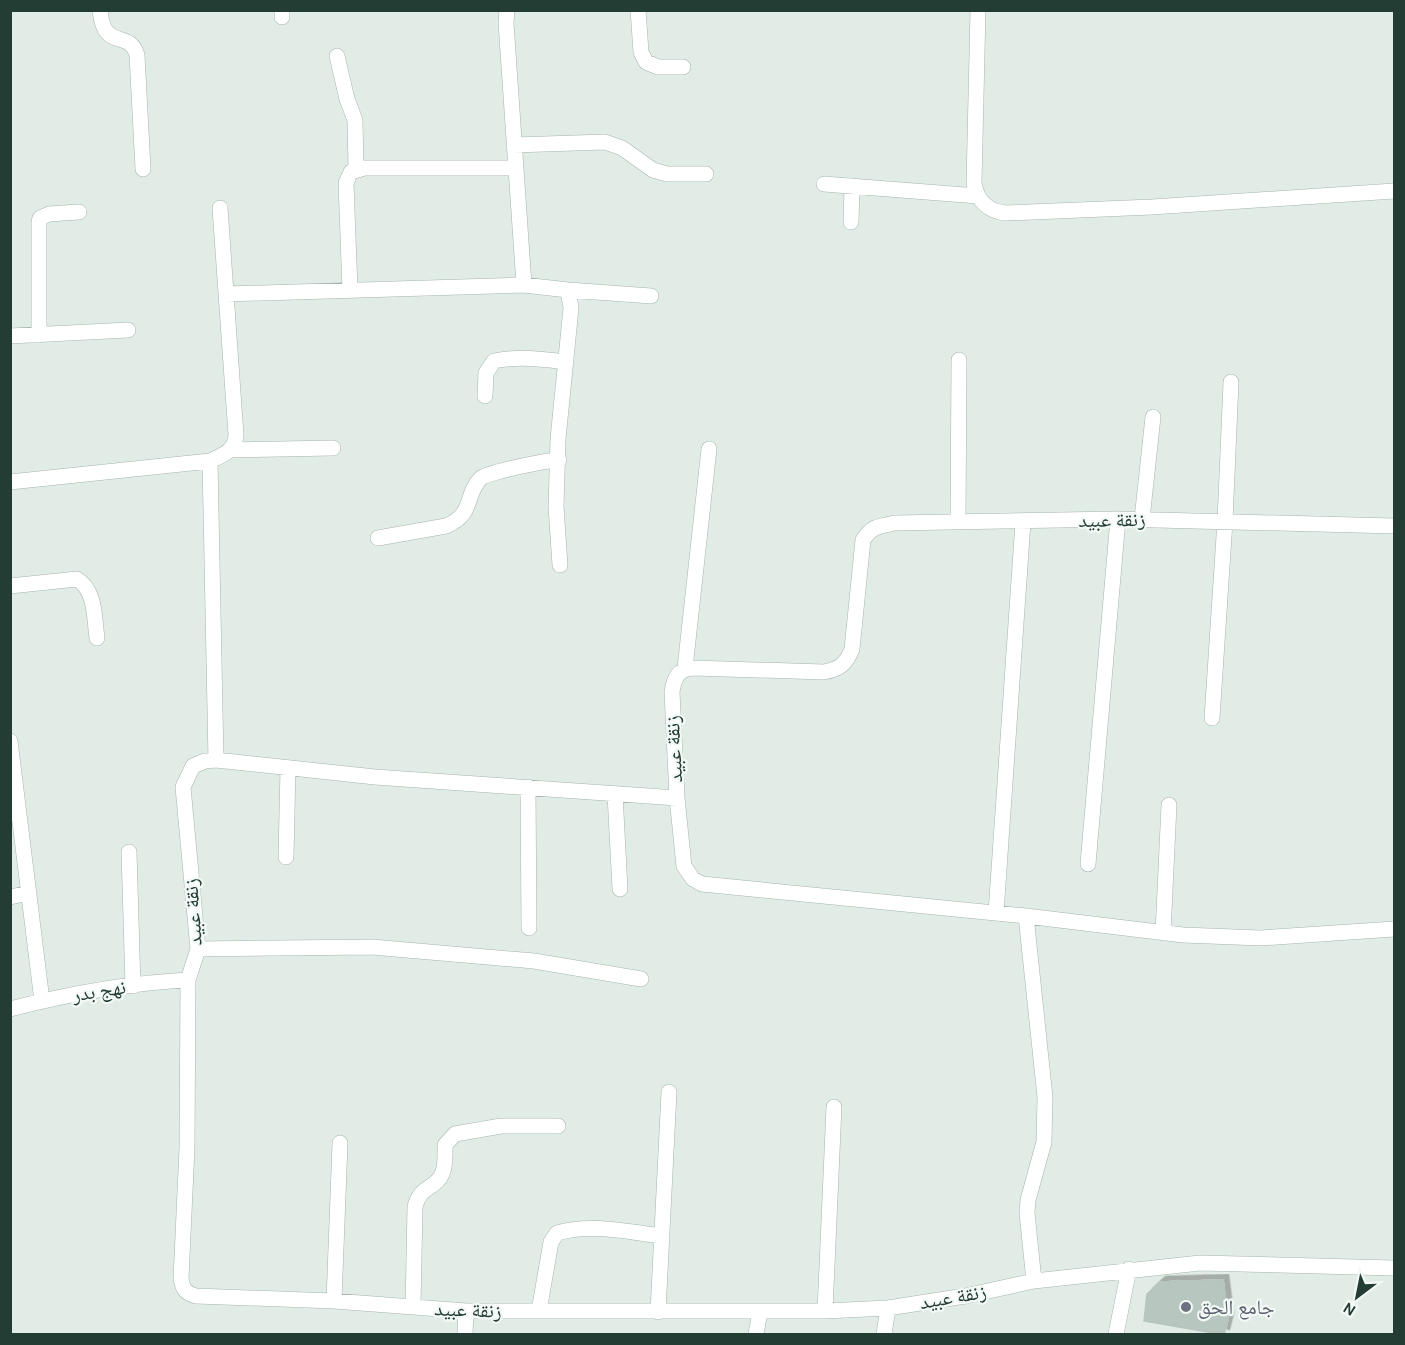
<svg xmlns="http://www.w3.org/2000/svg" width="1405" height="1345" viewBox="0 0 1405 1345" font-family="Karla,'Noto Naskh Arabic',sans-serif">
<defs>
<filter id="shadow"><feDropShadow dx="5.5" dy="-5.5" stdDeviation="0" flood-color="#0004"/></filter>
</defs>
<rect width="100%" height="100%" fill="#e2ece7"/>
<path fill="#b8c6c0" stroke="#b5c5be" stroke-width="1.5" filter="url(#shadow)" d="M1223,1280l5,39 -4,16 -80,-14 3,-27 13,-12z"/>
<g fill="none" stroke-linecap="round" stroke-linejoin="round">
<defs>
<path id="street" d="M100,10c4,43 29,18 37,45l6,114
M507,10l-1,13 18,262
M638,10l3,42 5,10 12,5h25
M978,10l-4,173c3,18 15,29 33,30l145,-6 242,-16
M282,17v-7
M337,56l10,43 8,21 1,49
M514,145l91,-3 17,6 31,22 14,4h39
M824,184l154,12
M851,222l1,-36
M350,290l-4,-107 5,-11 13,-4h152
M568,290l83,6
M226,294l298,-9 44,5 3,18 -13,131 -2,68 4,58
M39,335v-113l1,-4 9,-4 30,-2
M10,336l118,-6
M485,396l1,-23 8,-12c24,-5 48,-2 72,1
M230,450l103,-2
M210,461l6,299
M10,482l200,-21c13,-6 25,-10 26,-26l-16,-227
M1142,519l11,-102
M958,522l1,-162
M1394,526l-276,-7 -223,4c-16,3 -23,3 -32,17l-11,109c-6,15 -12,20 -28,23l-131,-4c-15,1 -19,10 -21,24l5,106 -302,-21 -159,-17 -11,1 -12,5 -10,21 15,162 -10,31 -1,168 -6,131c2,10 4,14 15,17l138,5 132,10h359l63,-3 77,-12 69,-15 166,-18 194,5
M378,538l68,-12c29,-12 18,-31 35,-48 5,-5 70,-19 78,-18
M10,586l67,-7c19,12 17,38 20,59
M685,668l24,-219
M1212,718l13,-197 6,-139
M10,741l32,260
M528,787l1,141
M615,794l5,95
M677,798l7,68 9,13 9,5 324,32 157,19 78,3 133,-9
M129,852l4,134
M286,857l2,-89
M1088,864l30,-345
M10,897l19,-4
M996,913l27,-391
M1026,916l19,181 -1,45 -16,58 -1,13 7,68
M1163,933l6,-128
M198,949l174,-2 162,14 107,18
M10,1009c58,-15 119,-26 178,-29
M334,1301l6,-158
M413,1307l2,-100c5,-22 21,-18 27,-33 4,-8 3,-20 3,-29l10,-11 46,-8h57
M539,1311l12,-69 6,-9c33,-10 71,-1 105,3
M825,1311l9,-204
M658,1312l11,-220
M465,1334l1,-23
M756,1334l4,-22
M884,1334l4,-26
M1116,1334l13,-65"/>
</defs>
<use href="#street" stroke="#a5b4ae" stroke-width="16"/>
<use href="#street" stroke="#fff" stroke-width="15"/>
</g>
<circle fill="#6b7280" stroke="#f2f8f5" stroke-width="2" cx="1186" cy="1307" r="6"/>
<g text-anchor="middle" dominant-baseline="central" stroke-width="4.5" stroke-linejoin="round" paint-order="stroke">
<g font-size="20" fill="#233c34" stroke="#f2f8f5">
<text transform="translate(1112 520) rotate(-1)">زنقة عبيد</text>
<text transform="translate(674 749) rotate(-93)">زنقة عبيد</text>
<text transform="translate(193 912) rotate(-94)">زنقة عبيد</text>
<text transform="translate(99 991) rotate(-9)">نهج بدر</text>
<text transform="translate(953 1297) rotate(-10)">زنقة عبيد</text>
<text transform="translate(468 1310) rotate(2)">زنقة عبيد</text>
</g>
<g font-size="20" fill="#5b616d" stroke="#f2f8f5" text-anchor="start">
<text x="1198" y="1307">جامع الحق</text>
</g>
</g>
<rect width="1405" height="1345" fill="none" stroke="#233c34" stroke-width="24"/>
<g transform="translate(1357 1297) rotate(212)" stroke="#f2f8f5" stroke-width="4.5" paint-order="stroke">
<path d="M0-4.5L10 22L0 15L-10 22Z" fill="#233c34"/>
<text y="-9" font-size="16" font-weight="bold" text-anchor="middle" fill="#233c34">N</text>
</g>
</svg>
